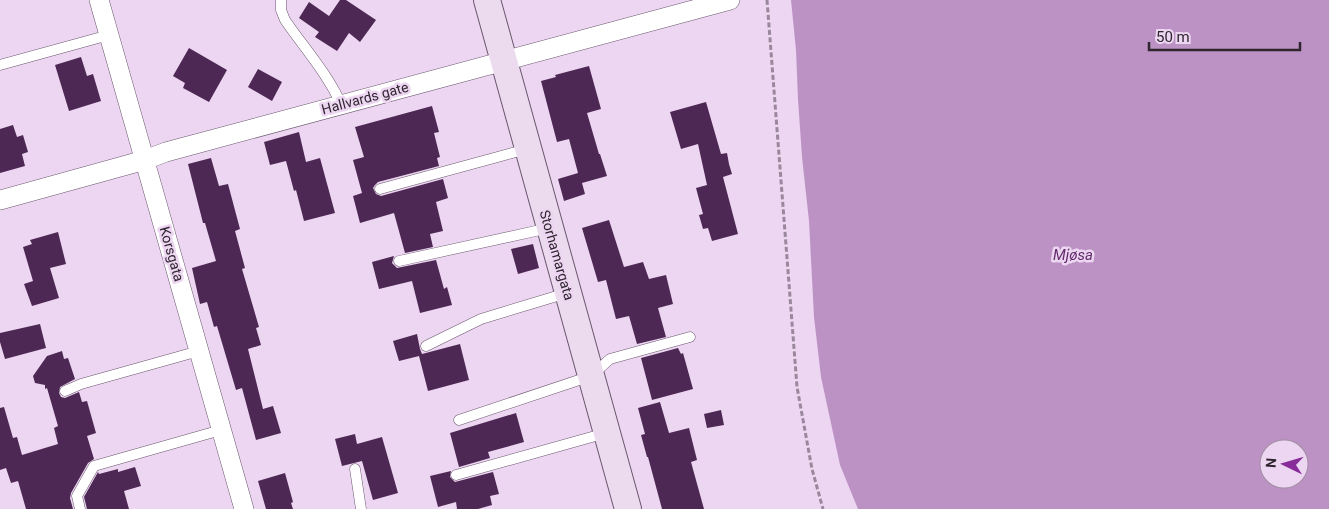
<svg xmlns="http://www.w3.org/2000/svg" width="1329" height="509" viewBox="0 0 1329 509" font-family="Roboto,sans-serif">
<rect width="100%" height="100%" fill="#edd6f1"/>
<path fill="#bc92c4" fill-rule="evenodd" d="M791,0h538v509h-471l-18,-44 -19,-88 -7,-60 -5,-96 -7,-64 -4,-58 -2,-49zM1269,449h30v30h-30z"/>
<path fill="#4d2854" d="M340,0h6l30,20 -16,22 -11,-9 -12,18 -22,-14 4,-5 -20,-14 10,-16 20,14z
M189,48l38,22 -18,32 -26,-14 2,-5 -12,-7z
M81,57l6,19 6,-2 8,27 -32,10 -14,-46z
M589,66l12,43 -14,4 12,41h1l7,22 -25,7 3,11 -21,7 -6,-22 20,-6 -9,-34 -12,3 -16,-61 15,-4 -1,-2z
M258,69l24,13 -10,19 -24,-14z
M706,102l15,52 6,-1 2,11 3,10 -9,3 15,57 -26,7 -4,-13 -5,1 -4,-14 4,-1 -7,-26 11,-3 -9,-41 -17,5 -11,-37z
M432,106l7,26 -5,1 6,24 -3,1 2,8 -61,16 -3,3 -2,3 3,6 5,2 62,-17 5,19 -12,4 7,29 -13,3 3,13 -28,6 -11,-40 -34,10 -7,-27 9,-3 -9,-33 11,-3 -9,-30z
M13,125l4,12 6,-2 5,17 -6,2 3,12 -25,7v-44z
M299,132l7,30 14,-4 15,55 -31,8 -8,-31 -2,1 -8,-30 -16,4 -6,-23z
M211,158l8,28 9,-2 12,45 -5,2 10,37 -3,1 17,58 -3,1 5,17 -13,4 15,60 10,-3 8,27 -25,7 -14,-52 -6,2 -19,-64 -3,1 -7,-25 -7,2 -8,-36 24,-7 -11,-38h-2l-15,-59z
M609,220l15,47 19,-5 6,17 17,-4 7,29 -15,4 8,29 -29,7 -8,-28 -13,3 -10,-39 -8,2 -16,-54z
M58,232l8,32 -16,4 9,30 -27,8 -8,-22 9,-3 -10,-34 9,-3 -2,-4z
M533,244l6,24 -21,6 -7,-25z
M394,256l-2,7 5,5 39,-8 8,29 3,-2 5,18 -32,8 -8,-32 -33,8 -7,-27z
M40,324l6,24 -41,11 -5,-17v-9z
M417,334l3,15 2,5 38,-10 9,36 -41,11 -9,-35 -20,5 -6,-20z
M678,348l3,6 2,-1 10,36 -41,11 -11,-42z
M62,351l2,8 4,-1 7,21 -15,8 -1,6 2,4 4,1 14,-6 3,10 5,-1 9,32 -9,3 7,23 -6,4 -17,30 -1,5 3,11h-47l-8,-28 -7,2 -5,-15 -6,2v-62l4,-1 9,31 4,-1 5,18 36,-11 -4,-16 4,-2 -11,-38 -2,1v-4l-10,-2 -2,-7 14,-20z
M660,402l9,31 20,-5 8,32 -6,2 13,47h-42l-14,-52h-1l-6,-22 4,-1 -7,-26z
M721,410l3,15 -17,3 -3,-14z
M516,413l8,29 -36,10 2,6 -31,9 -9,-34z
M355,434l2,10 25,-7 16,56 -25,7 -11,-39 -20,5 -7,-27z
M135,467l6,19 -17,5 5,18h-42l-3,-12 14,-25 1,2 19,-5v3z
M451,471l-1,6 5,5 38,-10 6,22 -9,2 2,9 -14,4h-21l-1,-7 -18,5 -8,-31z
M285,473l8,29 -2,1 2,6h-27l-8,-28z"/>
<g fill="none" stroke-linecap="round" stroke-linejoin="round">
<defs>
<path id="lane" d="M281,0v10l4,10c20,29 42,53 56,84
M0,65l109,-30
M380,189l147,-40
M399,261l150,-33
M426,346l55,-27 86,-26
M65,391l16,-7 118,-33
M459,420l132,-44 19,-17 80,-22
M355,469l6,40
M456,475l150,-42
M80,509l-3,-13 17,-30 127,-36"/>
<path id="street" d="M99,0l145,509
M0,200l145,-40 21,-8 564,-152"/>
<path id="secondary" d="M487,0l141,509"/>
</defs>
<use href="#lane" stroke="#6a576e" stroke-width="11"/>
<use href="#street" stroke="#6a576e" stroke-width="20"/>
<use href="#secondary" stroke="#6a576e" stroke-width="28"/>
<path stroke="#99889c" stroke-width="3" stroke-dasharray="5 2.5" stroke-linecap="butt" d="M767,0l30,387 15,82 11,40"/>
<use href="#lane" stroke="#fff" stroke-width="10"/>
<use href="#street" stroke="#fff" stroke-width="19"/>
<use href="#secondary" stroke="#ecdbef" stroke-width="26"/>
</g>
<g text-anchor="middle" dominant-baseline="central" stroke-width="5" stroke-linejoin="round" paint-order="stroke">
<g font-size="14" fill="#2e252f" stroke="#edd6f1">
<text transform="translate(365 98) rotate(-15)">Hallvards gate</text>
<text transform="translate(172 254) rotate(74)">Korsgata</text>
<text transform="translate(557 255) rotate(74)">Storhamargata</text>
</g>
<g font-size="15" font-style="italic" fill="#602c6a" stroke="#edd6f1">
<text x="1073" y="255">Mjøsa</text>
</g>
</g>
<g transform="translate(1284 464) rotate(275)"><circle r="24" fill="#edd6f1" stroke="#a18fa3"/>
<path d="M0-4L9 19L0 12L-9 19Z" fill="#872c98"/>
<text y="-8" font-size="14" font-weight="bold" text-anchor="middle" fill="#2e252f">N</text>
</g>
<path d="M1149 42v8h151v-8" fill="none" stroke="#2e252f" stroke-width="2.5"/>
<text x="1156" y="42" font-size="15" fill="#2e252f" stroke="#edd6f1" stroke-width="4" paint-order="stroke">50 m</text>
</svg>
